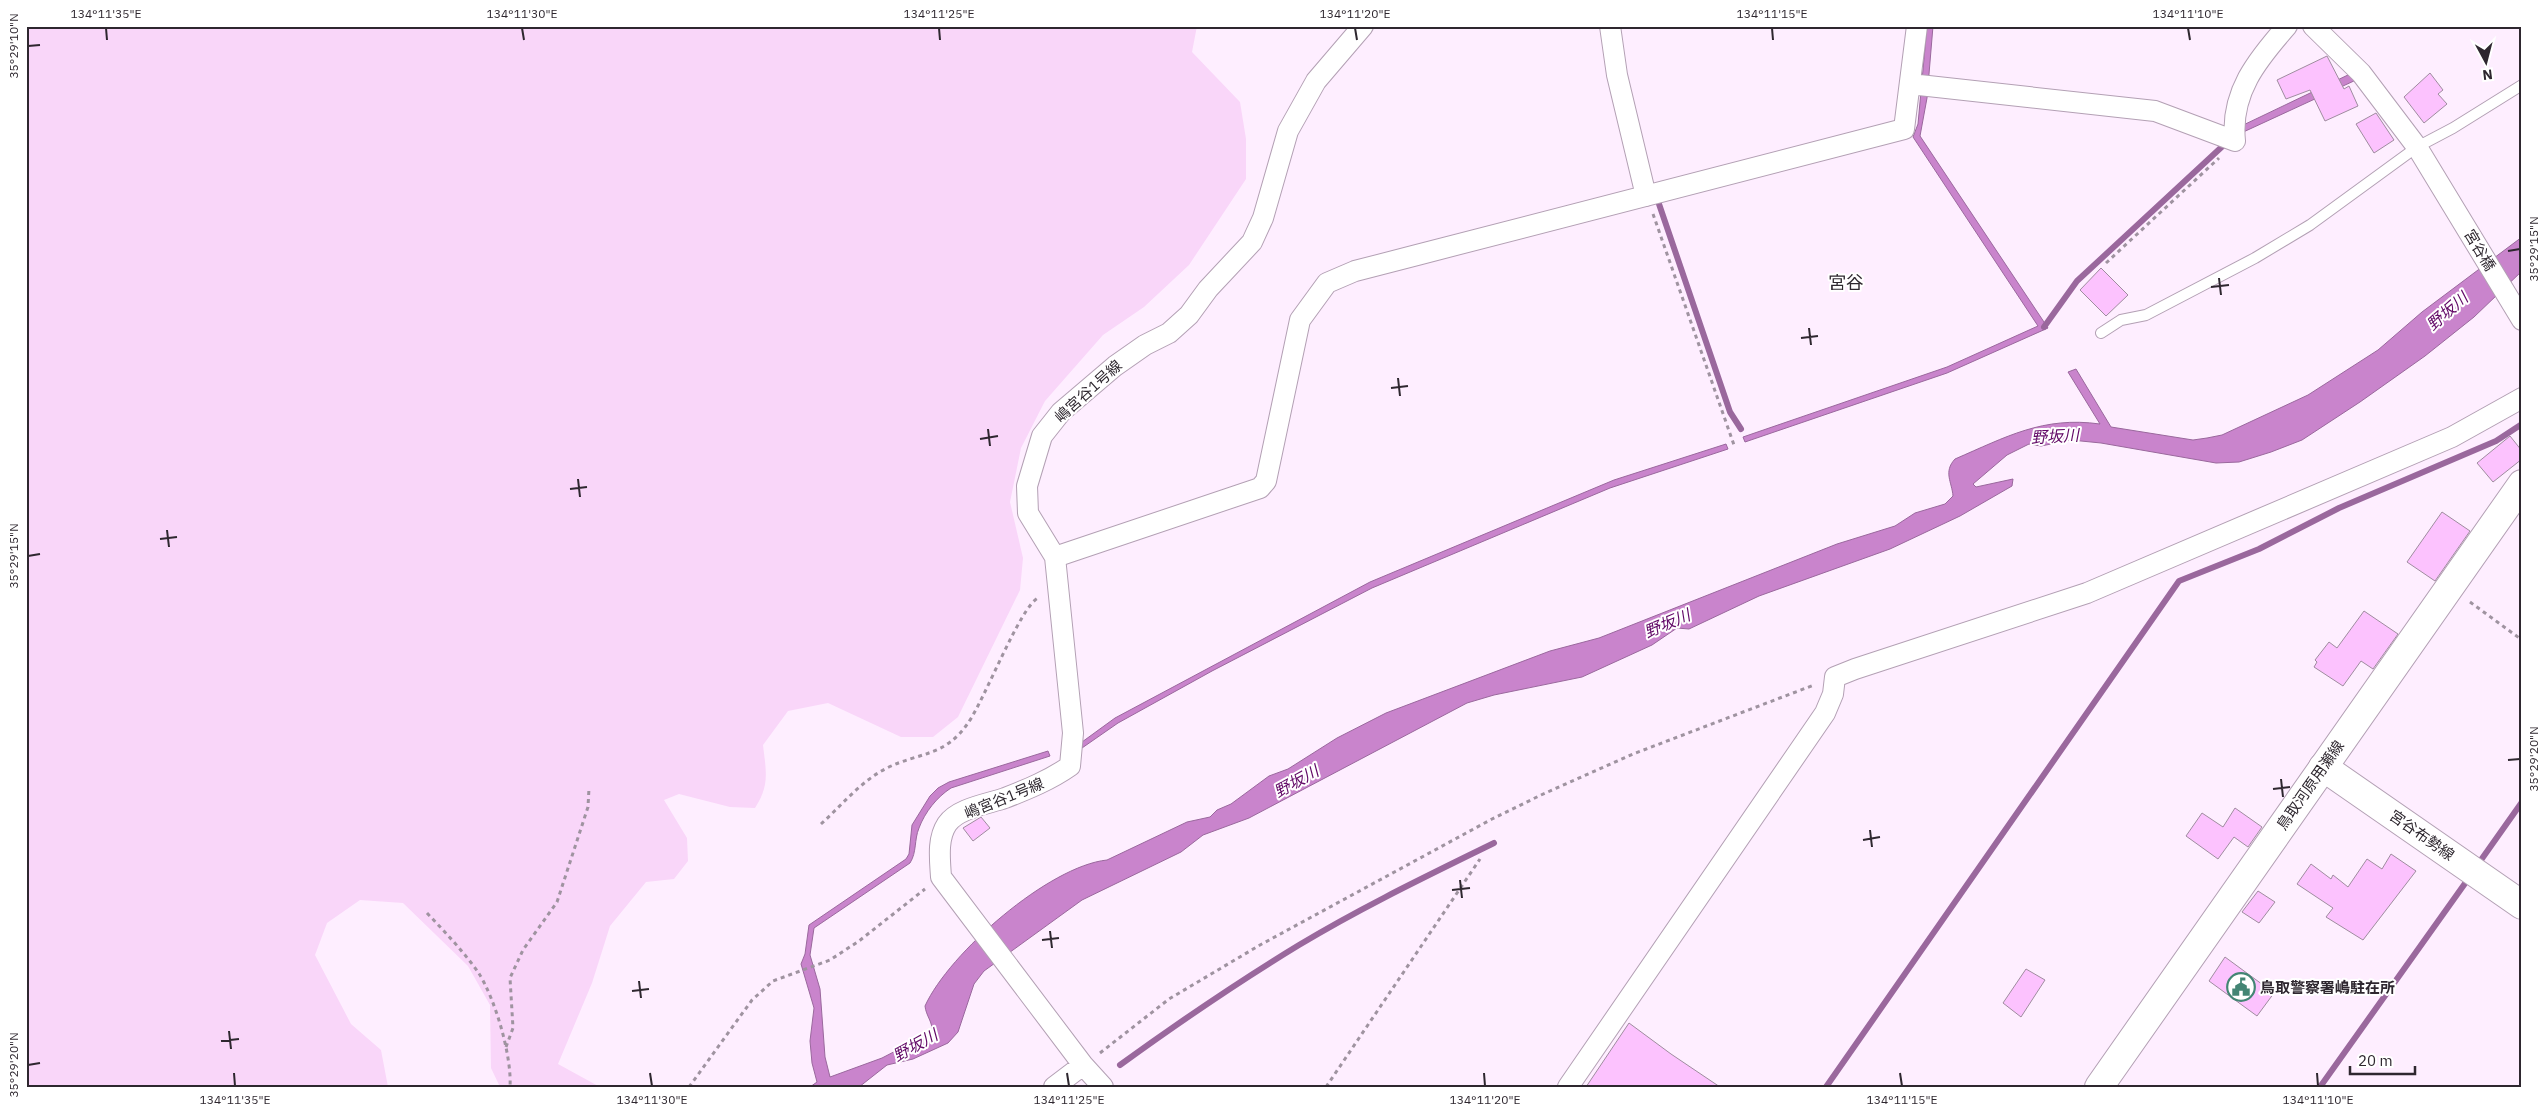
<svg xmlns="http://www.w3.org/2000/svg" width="2548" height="1113" viewBox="0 0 2548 1113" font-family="'IBM Plex Sans','Noto Sans JP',sans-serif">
<rect width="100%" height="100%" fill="#feeeff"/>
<path fill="#f9d6f9" d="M26,26h1171l-5,26 48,50 6,37v40l-57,86 -45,42 -41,28 -58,66 -24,47 -11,54 13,56 -3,32 -62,127 -25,20h-32l-73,-34 -40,8 -25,34c3,26 7,40 -8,63l-25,-1 -51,-13 -15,6 23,38 1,23 -14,18 -28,3 -36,44 -18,57 -34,81 42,23h-100l-9,-19 -1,-63 -22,-39 -65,-63 -43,-3 -33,23 -12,32 36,69 30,26 7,37h-362z"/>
<path fill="#c984cc" stroke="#9a689d" d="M1927,26h6l-6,72 -7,38 128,192 -101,45 -202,69 -2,-5 204,-70 91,-41 -125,-189 5,-13z
M2350,74l6,6 -117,54 -2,-6z
M2522,237v34l-48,46 -49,39 -65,46 -58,38 -31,12 -32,10 -23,1 -115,-20 -30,-3 -30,6 -12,-2 -22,11 -34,29 3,3 37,-8 -1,7 -52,30 -70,33 -131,47 -70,33 -12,-1 -25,17 -70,32 -88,18 -27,8 -218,115 -46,17 -22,17 -99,48 -98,71 -10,13 -16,48 -10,11 -35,16 -26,6 -28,22h-49l7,-5 -5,-19 -2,-22 4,-33 -13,-44 4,-10 4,-29 97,-66 3,-5 3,-29 18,-29 8,-8 11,-6 99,-31 2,5 -99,32c-14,9 -26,24 -32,40 -5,12 -2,24 -9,35l-96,65 -4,27 10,34 5,68 5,20 52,-19 50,-26c1,-10 -6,-16 -7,-26 24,-53 124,-140 182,-146l80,-38 23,-5 7,-7 14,-6 38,-28 19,-7 49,-31 49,-25 164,-62 49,-13 238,-94 58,-18 20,-13 30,-9 8,-8c-1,-14 -10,-24 2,-37 51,-22 88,-43 145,-35l-32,-52 8,-3 35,58 82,13 14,-2 15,-3 86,-40 70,-45 44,-38z
M1726,444l2,5 -118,39 -238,100 -160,83 -94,52 -36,25v-6l33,-24 255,-136 244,-102z"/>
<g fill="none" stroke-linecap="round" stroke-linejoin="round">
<path stroke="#9a689d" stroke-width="6" d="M1659,204l71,208 11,17
M2044,327l33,-46 149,-138
M2481,860l41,-58
M1120,1065c58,-42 118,-83 179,-120 63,-38 130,-70 195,-102
M1826,1087l353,-506 80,-32 80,-41 157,-67 26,-17
M2320,1087l146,-205"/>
</g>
<path fill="#fcc2fe" stroke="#9f8c9f" d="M2327,56l17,33 5,-3 9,20 -33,15 -15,-31 -24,9 -9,-19z
M2430,73l13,17 -5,4 9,10 -23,19 -20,-26z
M2376,113l18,27 -20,13 -18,-29z
M2101,268l27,27 -22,21 -26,-26z
M2510,436l12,15v8l-29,23 -16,-19z
M2442,512l28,19 -35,50 -28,-19z
M2364,611l34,23 -25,35 -12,-8 -18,25 -29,-19 3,-5 -2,-2 14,-18 8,6z
M2235,808l27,19 -14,20 -14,-10 -16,22 -32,-23 16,-23 21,14z
M981,817l9,11 -17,13 -10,-13z
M2391,854l25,17 -53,69 -37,-23 7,-9 -36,-24 14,-20 20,15 2,-4 15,12 19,-28 15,10z
M2258,891l17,11 -16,21 -17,-11z
M2225,957l49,36 -17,23 -48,-35z
M2026,969l19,11 -24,37 -18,-14z
M1629,1023l42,31 49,33h-134z"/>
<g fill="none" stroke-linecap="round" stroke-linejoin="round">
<defs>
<path id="lane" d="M2101,333l20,-13 25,-5 109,-57 55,-33 107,-78 36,-19 69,-43"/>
<path id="street" d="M1610,26l7,49 29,121
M2313,26l48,47 56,74 105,173
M1910,84l245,27 80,30c-5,-48 22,-81 52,-115
M1055,557l205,-69 6,-7 34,-161 27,-37 28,-12 62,-16 487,-126 13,-103
M1054,1087l29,-22
M1103,1087l-20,-22 -142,-188c-1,-17 -4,-38 6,-53 11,-16 41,-20 58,-26 23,-9 45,-18 65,-32l3,-33 -18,-176 -27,-44 -1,-27 15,-50 19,-24 54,-46 30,-21 24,-12 20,-18 19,-26 44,-47 11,-24 25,-87 28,-50 47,-55
M1568,1087l257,-374 8,-19 2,-17 20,-8 232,-76 365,-156 70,-39"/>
<path id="secondary" d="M2323,767l199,138"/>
<path id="primary" d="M2099,1087l423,-603"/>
</defs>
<use href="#lane" stroke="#b3a0b4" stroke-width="12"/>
<use href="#street" stroke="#b3a0b4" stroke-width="22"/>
<use href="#secondary" stroke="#b3a0b4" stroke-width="30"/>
<use href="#primary" stroke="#b3a0b4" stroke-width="30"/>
<path stroke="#9f93a0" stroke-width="3" stroke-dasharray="4 4" stroke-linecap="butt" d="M1653,214l81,231
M2106,263l113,-105
M2470,602l52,38
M821,824c21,-19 40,-43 66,-56 32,-16 58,-11 81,-45 16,-22 52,-116 70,-125
M427,913c18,19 36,38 51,59 17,26 34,84 32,115
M506,1047l7,-19 -3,-50 13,-28 34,-48 31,-95 1,-19
M1100,1053l69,-54 91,-54 232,-126 49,-24 92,-41 181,-69
M689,1087l63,-87 21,-19 57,-21 29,-19 66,-52
M1326,1087l154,-228"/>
<use href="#lane" stroke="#fff" stroke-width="10"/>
<use href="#street" stroke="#fff" stroke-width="20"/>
<use href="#secondary" stroke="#fff" stroke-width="28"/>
<use href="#primary" stroke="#fff" stroke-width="28"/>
</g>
<path fill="none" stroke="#2e272f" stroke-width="2" d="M106,28l1,12M522,28l2,12M939,28l1,12M1355,28l2,12M1772,28l1,12M2188,28l2,12M28,46l12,-1M2508,251l12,-2M2219,278l2,17M2211,287l18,-2M1809,328l2,17M1801,338l17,-2M1398,378l2,18M1391,388l17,-2M988,429l2,17M980,439l18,-3M578,479l2,18M570,489l17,-2M167,530l2,17M160,539l17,-2M28,556l12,-2M2508,760l12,-1M2281,779l2,18M2273,789l17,-2M1870,830l2,17M1863,840l17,-3M1460,880l2,18M1452,890l18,-2M1050,931l2,17M1042,940l17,-2M639,981l2,17M632,991l17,-2M229,1031l2,18M221,1041l18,-2M28,1065l12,-2M234,1073l1,13M650,1073l2,13M1067,1073l2,13M1484,1073l1,13M1900,1073l2,13M2317,1073l1,13"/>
<defs>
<symbol id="civic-ring" viewBox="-11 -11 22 22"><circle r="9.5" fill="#fff" stroke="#438574" stroke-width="1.5"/><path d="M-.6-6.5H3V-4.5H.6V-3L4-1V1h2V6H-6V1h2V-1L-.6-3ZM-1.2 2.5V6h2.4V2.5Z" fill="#438574"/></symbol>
</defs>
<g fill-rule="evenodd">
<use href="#civic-ring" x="2225" y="971" width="32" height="32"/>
</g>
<g text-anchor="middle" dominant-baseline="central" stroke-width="4" stroke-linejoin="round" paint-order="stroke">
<g font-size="15" fill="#2e272f" stroke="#fff">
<text transform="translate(2480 250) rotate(59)">宮谷橋</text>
<text transform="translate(1088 391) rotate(-42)">嶋宮谷1号線</text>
<text transform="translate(2310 785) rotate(-55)">鳥取河原用瀬線</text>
<text transform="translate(1004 798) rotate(-22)">嶋宮谷1号線</text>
<text transform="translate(2422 835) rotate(35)">宮谷布勢線</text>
</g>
<g font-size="15" font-weight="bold" fill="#2e272f" stroke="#fff" text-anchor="start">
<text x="2260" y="987">鳥取警察署嶋駐在所</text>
</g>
<g font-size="16" font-style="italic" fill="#610866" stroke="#fff">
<text transform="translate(2447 311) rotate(-41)">野坂川</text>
<text transform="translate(2055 436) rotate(-3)">野坂川</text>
<text transform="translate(1667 623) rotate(-23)">野坂川</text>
<text transform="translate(1296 781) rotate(-29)">野坂川</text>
<text transform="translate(915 1045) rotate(-29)">野坂川</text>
</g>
<g font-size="18" fill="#2e272f" stroke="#fff">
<text x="1846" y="282">宮谷</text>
</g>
</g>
<rect width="2548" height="1113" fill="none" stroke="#ffffff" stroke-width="55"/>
<g transform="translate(2486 62) rotate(173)" stroke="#ffffff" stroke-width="4" paint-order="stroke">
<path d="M0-4L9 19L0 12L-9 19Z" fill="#2e272f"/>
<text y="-8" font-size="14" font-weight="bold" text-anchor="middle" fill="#2e272f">N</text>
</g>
<path d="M2350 1066v8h65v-8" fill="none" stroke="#2e272f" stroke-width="2.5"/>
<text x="2358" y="1066" font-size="15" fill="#2e272f" stroke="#ffffff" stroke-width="4" paint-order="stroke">20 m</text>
<rect x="28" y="28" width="2492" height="1058" fill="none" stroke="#2e272f" stroke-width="2"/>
<g font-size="12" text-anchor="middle" fill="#2e272f">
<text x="106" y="18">134°11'35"E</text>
<text x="522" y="18">134°11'30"E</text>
<text x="939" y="18">134°11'25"E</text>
<text x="1355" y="18">134°11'20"E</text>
<text x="1772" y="18">134°11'15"E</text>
<text x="2188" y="18">134°11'10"E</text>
<text transform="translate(14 46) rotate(-90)" y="4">35°29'10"N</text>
<text transform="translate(2534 249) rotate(-90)" y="4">35°29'15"N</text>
<text transform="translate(14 556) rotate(-90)" y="4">35°29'15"N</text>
<text transform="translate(2534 759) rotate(-90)" y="4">35°29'20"N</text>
<text transform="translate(14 1065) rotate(-90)" y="4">35°29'20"N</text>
<text x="235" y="1104">134°11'35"E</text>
<text x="652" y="1104">134°11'30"E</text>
<text x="1069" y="1104">134°11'25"E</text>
<text x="1485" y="1104">134°11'20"E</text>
<text x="1902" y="1104">134°11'15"E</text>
<text x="2318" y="1104">134°11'10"E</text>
</g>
</svg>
